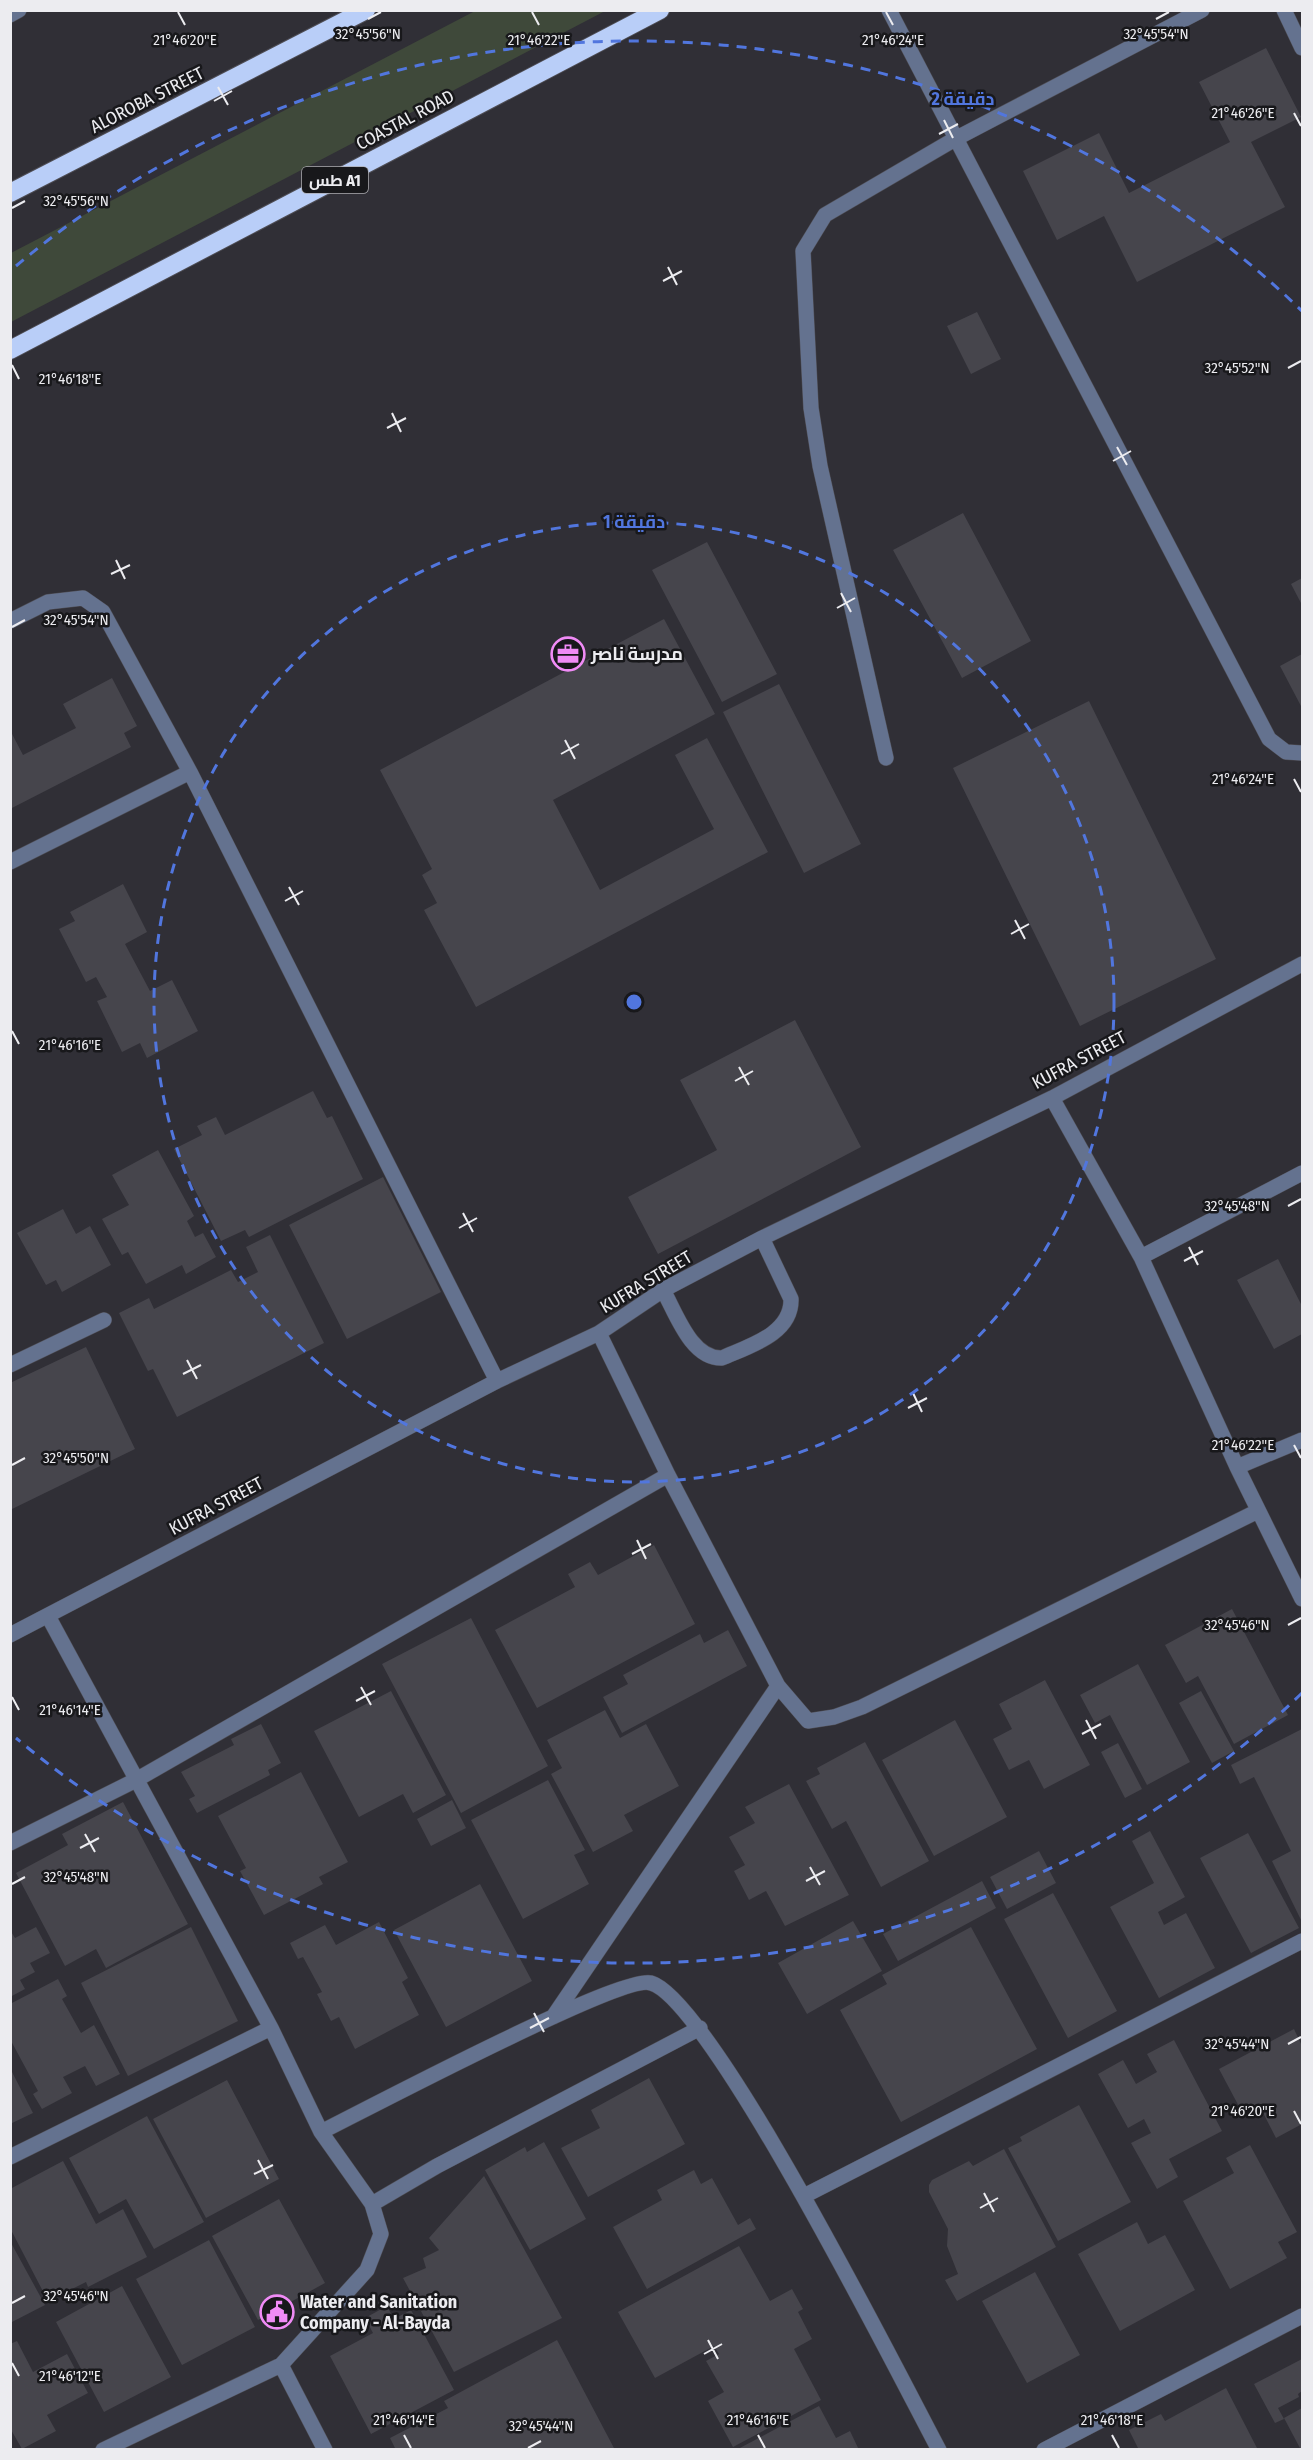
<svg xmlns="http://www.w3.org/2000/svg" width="1313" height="2460" viewBox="0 0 1313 2460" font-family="'Fira Sans Condensed',Cairo,sans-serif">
<rect width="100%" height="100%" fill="#302f36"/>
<path fill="#3f493a" d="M475,11h130l-594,311v-69z"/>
<path fill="#46454c" d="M1266,48l35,69 -50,25 34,65 -148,75 -33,-66 -47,24 -34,-69 76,-38 30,60 101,-51 -31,-60z
M977,312l24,47 -30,15 -24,-48z
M963,513l68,128 -69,37 -69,-128z
M707,542l70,132 -55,28 -70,-132z
M1302,578v27l-11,-21z
M664,619l51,95 -162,86 47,90 114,-61 -39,-74 32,-17 61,114 -292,155 -52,-97 13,-7 -15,-28 10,-6 -52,-99z
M1302,654v54l-22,-42z
M112,678l25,48 -13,7 7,14 -121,62v-79l13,25 53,-27 -13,-24z
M779,684l82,160 -57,29 -81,-161z
M1089,701l127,258 -136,67 -127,-258z
M123,884l24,48 -22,12 25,47 22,-11 26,51 -51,27 -7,-15 -18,9 -25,-51 10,-4 -11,-20 -10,5 -27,-53 16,-8 -5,-9z
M795,1020l66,127 -203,107 -30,-57 89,-47 -37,-70z
M313,1091l14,27 5,-2 31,63 -114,58 -4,-7 -24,11 -47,-92 28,-14 -5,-9 19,-9 9,18z
M158,1150l36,66 -7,5 8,16 8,-4 13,24 -30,17 -4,-9 -36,19 -18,-32 -6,3 -20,-36 27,-14 -17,-30z
M383,1177l58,115 -94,47 -58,-114z
M63,1209l13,25 14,-8 21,39 -49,27 -6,-12 -10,5 -29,-52z
M270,1235l54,108 -147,74 -24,-48 -5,2 -29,-58 30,-15 5,11 77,-39 7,12 20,-10 -12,-25z
M1278,1259l24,47v28l-28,15 -37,-69z
M86,1347l49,102 -125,61v-127z
M654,1545l41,79 -158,84 -42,-78 80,-43 -7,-13 22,-12 8,13z
M1232,1609l56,106 -54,29 -36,-68 -12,7 -21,-38z
M471,1618l77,148 -87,47 -79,-149z
M728,1630l19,36 -125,67 -19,-36 25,-13 -5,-9 77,-41 4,9z
M1138,1664l52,98 -43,23 -37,-70 -15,8 -15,-28z
M1045,1680l45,85 -46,24 -15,-29 -20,10 -16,-31 19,-10 -13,-25z
M391,1691l55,104 -33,18 -10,-19 -44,23 -45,-86z
M1201,1691l33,60 -22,12 -33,-60z
M605,1710l15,28 26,-14 33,62 -55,29 9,16 -40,21 -42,-78 11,-6 -15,-28z
M955,1720l52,97 -73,39 -52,-96z
M261,1724l20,39 -13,7 2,5 -73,38 -8,-14 6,-3 -14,-24 53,-27 -3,-6z
M1302,1729v193l-30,-61 19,-10 -37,-74 -14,7 -9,-19z
M865,1742l64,119 -48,26 -35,-66 -14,8 -26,-48 14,-7 -3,-6z
M1118,1743l24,46 -17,9 -24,-46z
M301,1772l47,90 -29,15 4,7 -59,31 -24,-44 6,-3 -28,-52z
M548,1780l37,70 -11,5 15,29 -66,35 -52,-99z
M789,1784l60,111 -64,31 -19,-35 -17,9 -15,-29 11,-6 -16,-28 26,-14 -10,-16z
M452,1800l14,28 -35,18 -14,-27z
M123,1802l65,122 -82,44 -10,-19 -31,17 -49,-93 52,-28 -6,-11z
M1150,1831l35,66 -27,15 6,13 22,-12 29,55 -56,30 -49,-91 44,-24 -22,-42z
M1248,1833l51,95 -48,25 -51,-95z
M1039,1851l17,32 -49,26 -17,-32z
M982,1881l14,27 -98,53 -15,-27z
M480,1884l52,97 -86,46 -52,-97z
M1053,1893l64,118 -49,27 -64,-119z
M853,1921l29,50 -75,43 -29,-51z
M379,1922l29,56 -6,4 17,33 -64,34 -16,-32 -8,4 -14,-27 5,-2 -19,-35 -5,2 -8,-16 35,-18 11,20z
M36,1927l14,26 -20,10 5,9 -15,8 5,9 -15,8v-67l5,8z
M191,1927l47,94 -110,55 -47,-93z
M971,1927l66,122 -136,73 -61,-112 47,-26 -5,-9z
M58,1979l9,17 -5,3 19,34 13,-8 26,49 -24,12 -11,-20 -22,11 9,16 -30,16 -9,-15 5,-3 -28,-52v-35z
M1294,2029l8,17v78l-26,14 -17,-33 -16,9 -24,-45z
M1174,2040l48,91 -53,28 9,18 -21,12 -26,-46 20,-10 -7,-14 -16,9 -30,-54 25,-14 13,24 21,-12 -10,-18z
M10,2068l23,45 -23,11z
M649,2078l36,66 -97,53 -27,-49 39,-20 -9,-18z
M227,2080l52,99 -73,39 -53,-99z
M1079,2105l52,97 -73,39 -50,-93 14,-7 -2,-4z
M147,2116l57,106 -50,27 -28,-50 -27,15 -30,-56z
M544,2142l42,77 -56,31 -45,-80 40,-23 2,5z
M1250,2145l47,87 -19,10 9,16 -57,31 -47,-88 51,-28 -8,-15z
M1004,2149l52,98 -99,54 -12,-21 13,-6 -11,-28 1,-17 -19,-37v-7l3,-5 37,-19 4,5z
M63,2161l33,63 27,-15 24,48 -59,30 -2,-5 -38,19 -38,-73v-39z
M694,2170l7,14 11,-6 26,47 12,-7 6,11 -109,60 -34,-62 49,-27 -5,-10z
M484,2176l78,142 -108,54 -51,-94 23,-10 -3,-10 16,-8 -10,-12z
M279,2199l46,84 -67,37 -46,-84z
M1137,2222l11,22 17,-9 30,55 -75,41 -42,-77z
M209,2240l46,87 -73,38 -46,-86z
M10,2241l35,64 -35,18z
M739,2246l31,55 22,-12 11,20 -5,3 14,27 -18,10 27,51 -88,47 -25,-46 16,-9 -18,-31 13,-7 -5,-8 -59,32 -37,-66z
M1035,2272l45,83 -53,28 -45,-82z
M122,2286l49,91 -67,35 -48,-90z
M387,2306l7,13 17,-9 43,80 -83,44 -41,-78 43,-23 -8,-15z
M557,2340l58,110h-219l-6,-12 58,-30 -4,-7z
M17,2341l16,31 34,-18 21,39 -41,22 9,16 -34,18 -12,-21v-84z
M1302,2359v32l-4,3 1,3 -21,11 6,11 -9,4 -21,-39z
M1226,2388l32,62h-119l-10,-20 32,-16 4,7z
M819,2406l17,32 14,-7 9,19h-123z
M1302,2408v42h-1l-17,-32z"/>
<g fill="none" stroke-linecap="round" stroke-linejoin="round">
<defs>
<path id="minor" d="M889,10l380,729 17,13 16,1
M1284,10l18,38
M10,15l9,-5
M10,621l38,-19 35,-4 20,14 87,160 307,609
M886,758l-66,-292 -9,-58 -8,-157 22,-36 130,-76 247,-129
M10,862l180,-90
M1052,1098l89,159 96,210 65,132
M1141,1257l161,-84
M663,1290c13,23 28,69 59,68 27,-12 70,-24 69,-59l-29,-61
M599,1333l69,142 110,211 30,35 26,-4 28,-10 396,-196
M10,1365l94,-45
M1237,1467l65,-27
M48,1616l223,412 50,104 51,72
M10,1635l487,-254 102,-48 64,-43 99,-52 290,-140 250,-134
M10,1843l126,-63 532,-305
M553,2017l225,-331
M321,2132c44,-22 301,-158 330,-149 60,17 249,394 288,467
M10,2157l261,-129
M804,2196l498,-255
M281,2365l44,85
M103,2450l178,-85 86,-95 14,-36 -9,-30 65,-38 263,-138
M1044,2450l258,-134"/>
<path id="highway" d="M10,193l356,-183
M10,350l650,-340"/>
</defs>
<use href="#minor" stroke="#4e4d54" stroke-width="16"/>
<use href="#highway" stroke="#4e4d54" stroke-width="20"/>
<use href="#minor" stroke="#64728f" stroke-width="15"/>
<use href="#highway" stroke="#b9cef8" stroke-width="18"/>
</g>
<path fill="none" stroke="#ececf0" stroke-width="2" d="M178,12l7,13M532,12l7,13M886,12l7,13M368,19l13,-7M1156,19l13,-7M218,87l10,18M214,101l18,-10M1294,113l7,13M944,120l9,18M939,134l19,-10M12,208l13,-7M668,267l9,18M663,281l19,-10M12,365l7,14M1288,368l13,-7M392,413l9,19M387,428l19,-10M1117,447l10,18M1113,461l18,-10M116,560l9,19M111,574l19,-9M841,593l10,19M837,608l18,-10M12,627l13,-7M565,740l10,19M561,754l18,-10M1294,779l7,13M289,887l10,18M285,901l18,-10M1015,920l10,19M1011,934l18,-10M12,1031l7,13M739,1067l10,18M735,1081l18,-10M1288,1206l13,-7M463,1213l10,19M459,1228l18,-10M1189,1247l9,18M1184,1261l19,-10M187,1360l10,19M183,1374l18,-9M913,1393l9,19M908,1408l19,-10M1294,1445l7,13M12,1465l13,-7M637,1540l9,19M632,1554l19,-10M1288,1625l13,-7M361,1687l10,18M12,1697l7,13M356,1701l19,-10M1086,1720l10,19M1082,1734l19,-10M85,1834l10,18M80,1848l19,-10M810,1867l10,18M806,1881l19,-10M12,1884l13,-7M534,2013l10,19M530,2028l19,-10M1288,2044l13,-7M1294,2111l7,13M258,2160l10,19M254,2174l19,-9M984,2193l10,19M980,2208l18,-10M12,2303l13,-7M708,2340l10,19M704,2354l18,-10M12,2363l7,13M404,2435l7,13M758,2435l7,13M1112,2435l7,13M528,2448l13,-7"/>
<g fill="none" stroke="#5176de" stroke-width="3" stroke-dasharray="10 8">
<circle cx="634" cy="1002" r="480"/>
<path d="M1302 1693A961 961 0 0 1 16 1738M16 266A961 961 0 0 1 1302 311"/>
</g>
<defs>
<symbol id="office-ring" viewBox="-11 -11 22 22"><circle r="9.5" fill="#18181b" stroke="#f08bf6" stroke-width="1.5"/><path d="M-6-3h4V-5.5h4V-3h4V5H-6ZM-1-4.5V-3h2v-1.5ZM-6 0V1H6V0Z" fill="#f08bf6"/></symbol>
<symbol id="civic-ring" viewBox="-11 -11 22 22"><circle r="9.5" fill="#18181b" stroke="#f08bf6" stroke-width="1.5"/><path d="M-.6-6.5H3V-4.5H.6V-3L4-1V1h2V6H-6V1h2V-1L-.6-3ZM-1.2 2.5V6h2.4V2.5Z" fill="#f08bf6"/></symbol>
</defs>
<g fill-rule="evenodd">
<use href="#office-ring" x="549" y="635" width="38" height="38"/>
<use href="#civic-ring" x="258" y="2293" width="38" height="38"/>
</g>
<g text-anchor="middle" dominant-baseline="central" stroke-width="5" stroke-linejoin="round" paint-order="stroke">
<rect fill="#18181b" stroke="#acacb0" stroke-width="1.5" x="302" y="167" width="66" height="26" rx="4.5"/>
<g font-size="16" font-weight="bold" fill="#ececf0">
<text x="335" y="180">طس A1</text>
</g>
<g font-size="18" fill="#ececf0" stroke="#18181b">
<text transform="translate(147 100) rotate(-27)">ALOROBA STREET</text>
<text transform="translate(405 120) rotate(-28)">COASTAL ROAD</text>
<text transform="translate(1079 1060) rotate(-28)">KUFRA STREET</text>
<text transform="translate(646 1282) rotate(-31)">KUFRA STREET</text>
<text transform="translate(216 1506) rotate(-28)">KUFRA STREET</text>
</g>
<g font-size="18" font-weight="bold" fill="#ececf0" stroke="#18181b" text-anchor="start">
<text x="591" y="654">مدرسة ناصر</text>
<text x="300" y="2302">Water and Sanitation<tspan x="300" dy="21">Company - Al-Bayda</tspan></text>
</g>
</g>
<g font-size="15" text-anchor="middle" fill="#ececf0" stroke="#18181b" stroke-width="5" stroke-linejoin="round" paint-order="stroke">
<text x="368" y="39">32°45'56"N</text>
<text x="1156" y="39">32°45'54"N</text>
<text x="185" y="45">21°46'20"E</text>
<text x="539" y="45">21°46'22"E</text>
<text x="893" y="45">21°46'24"E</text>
<text x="1243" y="118">21°46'26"E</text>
<text x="76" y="206">32°45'56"N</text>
<text x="1237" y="373">32°45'52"N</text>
<text x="70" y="384">21°46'18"E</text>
<text x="76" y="625">32°45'54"N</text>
<text x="1243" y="784">21°46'24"E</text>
<text x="70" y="1050">21°46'16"E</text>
<text x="1237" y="1211">32°45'48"N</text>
<text x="1243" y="1450">21°46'22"E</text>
<text x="76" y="1463">32°45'50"N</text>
<text x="1237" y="1630">32°45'46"N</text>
<text x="70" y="1715">21°46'14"E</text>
<text x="76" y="1882">32°45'48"N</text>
<text x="1237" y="2049">32°45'44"N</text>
<text x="1243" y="2116">21°46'20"E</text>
<text x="76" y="2301">32°45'46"N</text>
<text x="70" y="2381">21°46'12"E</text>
<text x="404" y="2425">21°46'14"E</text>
<text x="758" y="2425">21°46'16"E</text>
<text x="1112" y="2425">21°46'18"E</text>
<text x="541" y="2431">32°45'44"N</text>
</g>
<circle cx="634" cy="1002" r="9" fill="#5176de" stroke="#18181b" stroke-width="3"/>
<g font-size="18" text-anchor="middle" font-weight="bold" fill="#5176de" stroke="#18181b" stroke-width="5" stroke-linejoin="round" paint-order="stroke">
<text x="963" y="105">2 دقيقة</text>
<text x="634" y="528">1 دقيقة</text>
</g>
<rect width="1313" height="2460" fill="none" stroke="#ececf0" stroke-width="24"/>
</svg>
